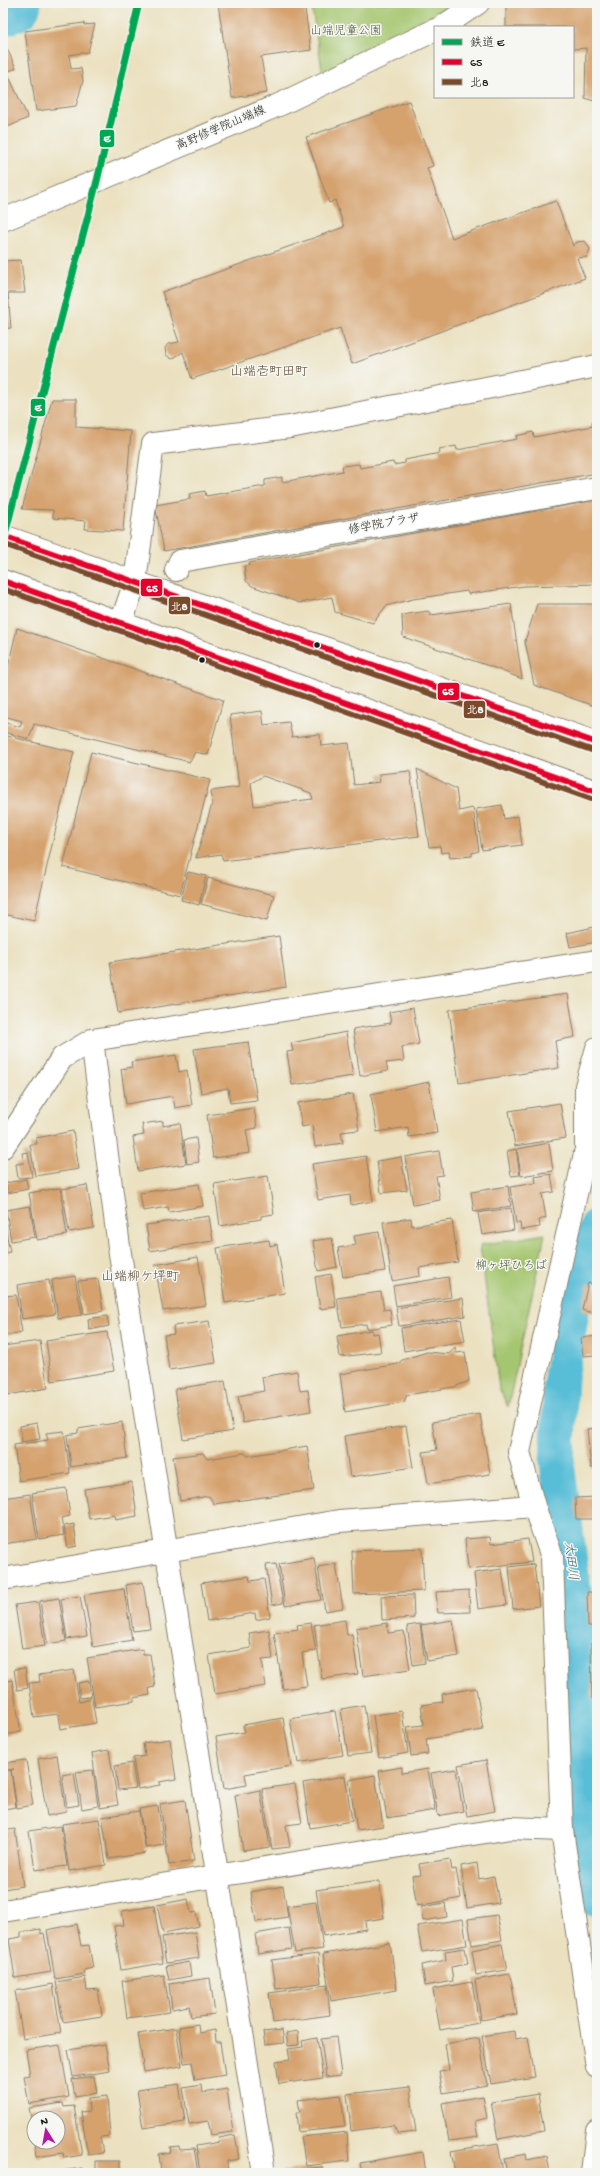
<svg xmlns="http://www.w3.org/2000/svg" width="600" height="2176" viewBox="0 0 600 2176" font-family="'Gochi Hand','Klee One',sans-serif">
<rect width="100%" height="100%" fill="#f6f6f2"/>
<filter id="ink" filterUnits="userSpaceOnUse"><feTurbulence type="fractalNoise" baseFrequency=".025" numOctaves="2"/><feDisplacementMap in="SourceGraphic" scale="8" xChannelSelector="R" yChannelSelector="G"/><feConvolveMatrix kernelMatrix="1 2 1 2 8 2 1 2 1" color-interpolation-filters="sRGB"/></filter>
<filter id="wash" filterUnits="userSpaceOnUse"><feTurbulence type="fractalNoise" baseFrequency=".012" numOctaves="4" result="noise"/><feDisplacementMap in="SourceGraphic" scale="16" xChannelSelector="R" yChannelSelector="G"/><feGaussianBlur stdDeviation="0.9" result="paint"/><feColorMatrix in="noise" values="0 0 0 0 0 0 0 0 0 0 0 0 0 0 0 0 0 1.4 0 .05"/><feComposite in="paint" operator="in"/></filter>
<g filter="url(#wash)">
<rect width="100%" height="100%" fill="#ebe1c0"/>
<path fill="#a5c66f" stroke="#607146" d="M311,3h154l-19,16 -123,56z
M545,1234l-37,173 -9,-19 -19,-143z"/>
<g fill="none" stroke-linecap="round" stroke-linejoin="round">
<path stroke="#59bed7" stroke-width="35" d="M597,1226l-21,61 -15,91 -4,85 21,158v125l19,153"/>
<path stroke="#59bed7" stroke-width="59" d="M3,6l9,-3"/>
</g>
<g id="blocks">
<path fill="#d5a26e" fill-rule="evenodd" d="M218,3h86l7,47 -50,7 6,36 -35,5z
M506,3h91v99l-12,-4 1,-50 -13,1v-22h-67z
M84,23v2l11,-1 -7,28 -19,3 2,14 10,-1 2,13 -7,25 -40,5 -11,-80z
M3,40l13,28 -9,4 21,46 -25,11z
M409,101l24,65 -6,2 25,70 104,-37 17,45 4,-4 8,-1 5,8 -3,8 -10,1 8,20 -233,86 -12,-36 -148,51 -9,-27 -11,7 -6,-4 -1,-7 3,-4 11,-2 -17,-50 182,-65 -9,-27 -6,3 -23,-66z
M21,260l4,33h-17l3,35 -8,1v-68z
M52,399h24v28l55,4 -8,100 -38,-2 1,-8 -33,-3v-8l-31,-1z
M597,421v52l-433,78 -9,-46 35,-6 -1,-5 16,-3 1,5 59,-10v-6l17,-3v5l61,-11 -1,-5 17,-2 1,4 33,-6 1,3 11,-2v-3l35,-7 -1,-4 17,-3 1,4 60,-11 -1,-3 17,-4 1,5 59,-11 -1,-4z
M597,500v84l-73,2 -56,8 -1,-3 -54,8 -27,7 -13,17 -38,-11 -3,-15 -32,6 -48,-17 -6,-5 -2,-15 6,-1 -1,-2z
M511,604l11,75 -30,-12 -89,-30 -1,-22 26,-4 3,4z
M537,604h60v103l-63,-22 -9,-44z
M17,628l206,72 -15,55 -13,-3 -5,10 -156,-38 -5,15 -26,-7v-10l17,5 2,-6 -19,-5v-27z
M3,640l4,1 -3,16h-1z
M262,711l2,14 25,-3 3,15 28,-3 1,12 28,-3 5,42 26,-3 -1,-8 31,-3 9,65 -196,25 -2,-7 -25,4 16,-54 -1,-13 28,-4 -9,-72zM263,776l48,17 2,6 -59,7 -3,-23z
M3,735l71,17 -40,169 -31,-7z
M91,752l119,28 -30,115 -117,-28z
M417,769l39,20 3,22 14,-3 6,43 -7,2v3l-22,2 -1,-6 -8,1 -1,-7 -11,1z
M502,805l2,14 14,-3 4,29 -40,5 -6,-41z
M188,872l18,4 -7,29 -18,-5z
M208,878l66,17 -7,26 -66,-17z
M594,927l3,15 -27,5 -3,-14z
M279,936l7,51 -168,26 -8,-51z
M568,994l7,43 -20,4 4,27 -100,15 -10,-73z
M413,1008l6,36 -17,3 2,14 -18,2 2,8 -28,5 -7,-47 38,-6 -2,-11z
M346,1032l7,44 -61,9 -5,-33 6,-1 -2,-8z
M248,1042l9,58 -27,3 -2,-15 -27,5 -7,-44z
M176,1055l3,17 8,-2 5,35 -17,3 -2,-12 -47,8 -5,-35 11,-2 -1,-5z
M429,1082l8,51 -28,4 -1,-10 -31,5 -6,-38z
M353,1094l6,36 -18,2 2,11 -28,4 -3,-22 -10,2 -4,-24z
M560,1103l6,35 -51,8 -6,-35z
M254,1108l3,20 -11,2 4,23 -37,5 -6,-43z
M163,1121v5l17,-3 6,41 -48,7 -5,-34 11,-2 -2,-11z
M73,1131l6,38 -44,7 -5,-32h7l-1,-6z
M196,1138l3,24 -12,2 -3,-24z
M549,1143l4,28 -32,5 -4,-27z
M516,1149l4,26 -9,1 -4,-25z
M439,1151l4,24 -7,1 4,24 -27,5 -8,-48z
M28,1152l4,25 -14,1 -2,-14 8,-1 -2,-10z
M366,1156l7,45 -22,4 -1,-10 -32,5 -6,-36z
M401,1157l6,33 -26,3 -4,-32z
M551,1174l3,18 -12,2 4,24 -7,2 1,7 -19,3 -1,-7h-4l-6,-36 26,-4 -1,-6z
M268,1176l6,38 -13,2v3l-41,7 -6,-42z
M26,1179l2,10 -21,4 -1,-10z
M199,1184l4,22 -34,6 -1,-5 -25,4 -3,-18z
M87,1185l7,43 -25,4 -7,-43z
M508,1186l3,20 -37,6 -3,-20z
M60,1188l7,47 -30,5 -8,-47z
M30,1206l5,31 -24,4 -5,-31z
M511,1208l3,22 -32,5 -4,-22z
M3,1216l7,36 -7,1z
M209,1216l4,25 -63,10 -4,-26z
M411,1218l1,8 40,-6 6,42 -39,6 1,8 -28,5 -9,-59z
M379,1232l6,39 -42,6 -5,-29 18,-3 -2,-9z
M332,1238l5,29 -19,4 -5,-30z
M269,1240l1,6 7,-2 8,49 -60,10 -8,-55z
M198,1257l8,48 -43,6 -8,-46z
M331,1274l5,33 -16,2 -5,-32z
M75,1276l7,39 -24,3 -6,-38z
M448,1277l3,20 -55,9 -3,-20z
M98,1279l5,32 -19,3 -6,-33z
M49,1280l6,34 -33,5 -5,-34z
M588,1283l9,3v28l-15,-4z
M381,1292l3,18 6,-1 2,16 -25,4 -1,-5 -24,3 -5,-29z
M16,1295l6,37 -19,4v-40z
M463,1298l2,18 -66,10 -3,-18z
M107,1316l2,10 -20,4 -1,-11z
M461,1319l4,22 -61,10 -3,-23z
M209,1321l7,42 -47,7 -5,-35 10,-1 -1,-8z
M372,1330v4l6,-1 3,19 -41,5 -3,-21z
M107,1332l7,39 -62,10 -6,-40z
M597,1336v19l-14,1 -2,-18z
M40,1341l8,47 -40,7 -5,-32v-17z
M455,1347l1,6 9,-1 4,29 -15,6 -47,8 -3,7 -59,10 -5,-38 58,-10 4,-4 25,-8 22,2z
M297,1371l3,20 8,-1 3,21 -68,12 -5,-27 26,-5 -2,-14z
M3,1378l3,14h-3z
M225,1381l8,50 -50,8 -8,-50z
M480,1414l10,60 -62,10 -5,-32 14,-2 -5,-28z
M122,1422l5,36 -56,9 -4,-32 11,-2v-4z
M37,1423l3,16 -18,3 -2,-16z
M406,1426l7,41 -63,10 -6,-41z
M597,1428v39l-6,1 -4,-39z
M64,1431l6,42 -51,8 -5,-36 34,-5 -2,-7z
M307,1446l7,44 -100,14 -5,-8 -29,5 -7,-44 30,-4 4,6 37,-6 4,3z
M132,1482l5,34 -22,4 -1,-5 -25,4 -5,-30z
M66,1488l4,28 -9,2 3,17 -25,4 -7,-46z
M30,1494l7,45 -34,5v-46z
M597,1497v22h-21l-1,-21z
M74,1524l3,22 -9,2 -4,-22z
M490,1537l1,7 37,-5 4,23 -64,7 -3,-30z
M422,1548l2,43 -70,3 -2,-43z
M314,1558l7,42 -36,6 -6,-42z
M276,1564l7,39 -11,2 -6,-40z
M336,1564l7,44 -18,3 -7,-44z
M534,1564l5,42 -26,3 -4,-42z
M502,1569l5,36 -29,4 -4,-36z
M249,1576l1,5 14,-2 6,38 -14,3 -1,-7 -48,8 -6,-38z
M143,1582l7,47 -17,2 -7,-46z
M124,1589l8,51 -39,7 -9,-52z
M469,1590l1,22 -32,1 -2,-21z
M587,1592h10v34h-9z
M413,1595l1,23 -32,2 -1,-24z
M80,1596l7,40 -20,3 -6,-40z
M59,1598l7,43 -19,3 -7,-43z
M38,1602l7,44 -23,3 -7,-44z
M345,1620l2,15 5,-1 6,40 -36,5 -8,-54z
M453,1620l6,36 -32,5 -6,-36z
M311,1623l5,28 -14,2 5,33 -24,3 -9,-56 24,-4 -1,-4z
M387,1623l1,10 16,-2 6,38 -47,7 -7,-48z
M420,1624l5,39 -12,2 -6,-39z
M269,1630l4,29 -11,1 4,26 -51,8 -6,-39 42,-7 -2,-15z
M597,1642v57h-5l-1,-56z
M143,1649v5h7l5,33 -6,1 1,7 -16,3v3l-39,6 -8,-49z
M25,1668l3,20 -11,2 -3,-21z
M74,1670l5,32 13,-3 4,24 -36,6 -2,-15 -24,3 -5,-34 11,-1 -1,-7z
M12,1680l9,52 -18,3v-53z
M89,1681l2,16 -11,1 -2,-15z
M476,1688l7,42 -57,9 2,15 -17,2 -4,-29 17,-2 -3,-20 22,-3 -1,-8z
M364,1705l7,48 -23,3 -7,-47z
M335,1711l8,44 -45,8 -8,-44z
M402,1711l6,42 -29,5 -6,-43z
M283,1718l8,48 -46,8 2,11 -23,4 -8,-52 29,-5 -2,-7z
M170,1739l6,40 -17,3 1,3 -22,4 -5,-31 12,-2 -2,-13z
M109,1750l9,55 -18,3 -8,-55z
M57,1755l9,57 -19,4 -9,-57z
M26,1760l7,45 -16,3 -6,-38 3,-1 -11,2v-8z
M486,1760l9,51 -28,5 -9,-51z
M132,1763l4,25 -18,2 -3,-24z
M402,1767v6l26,-4 7,41 -48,8 -8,-47z
M456,1769l7,42 -25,5 -7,-43z
M11,1770l5,37 -13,2v-38z
M93,1770l5,36 -16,3 -6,-37z
M74,1773l5,32 -12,2 -5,-32z
M375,1775l8,51 -26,4 -8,-50z
M345,1776l7,45 -42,7 -7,-45z
M295,1784l7,39 -16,2 4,22 -18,2 -10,-60z
M260,1790l10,57 -27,4 -8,-56z
M185,1800l9,61 -25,4 -9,-61z
M158,1806l6,39 -18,3 -7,-39z
M139,1811l7,42 -37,6 -7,-42z
M99,1819l7,46 -37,6 -7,-47z
M61,1826l6,40 -32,4 -6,-39z
M15,1829l8,57 -20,3v-58z
M450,1859l2,11 4,-1 5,29 -44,8 -5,-30 9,-1 -2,-11z
M477,1863l2,16 15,-3 5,27 -32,5 -6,-42z
M379,1881l5,37 -19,3 1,8 -43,7 -7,-46z
M283,1886l5,31 -32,5 -5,-30z
M188,1899l3,14 5,-1 3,14 -36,7 -6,-28z
M316,1902l7,47 -28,4 -8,-47z
M445,1903l2,14 -24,4 -2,-14z
M154,1906l9,57 -42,7 -7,-44 10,-1 -2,-14z
M497,1915l5,25 -30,5 -4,-26z
M463,1919l4,26 -45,7 -5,-26z
M77,1924l4,22 8,-1 4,23 -9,2 1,4 -30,5 -8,-49z
M289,1928l3,21 -34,5 -3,-20z
M41,1929v5l3,-1 7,39 -36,6 -6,-39 12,-2v-5z
M195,1932l4,26 -33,5 -4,-26z
M390,1943l7,47 -66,11 -8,-47z
M502,1944l5,26 -31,5 -4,-25z
M465,1948l3,16 -17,3 2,14 -28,5 -3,-21 24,-5 -1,-9z
M318,1954l3,29 -45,6 -4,-29z
M189,1962l2,14 -22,4 -3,-14z
M510,1974l7,40 -36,6 -6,-40z
M164,1975l6,37 -43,6 -5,-37z
M85,1977l2,13 11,-1 4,27 -39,6 -7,-40z
M210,1978l5,36 -24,3 -2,-11 -17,3 -3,-25z
M472,1982l7,41 -39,7 -7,-41z
M53,1984l8,49 -38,6 -8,-48z
M327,1985l3,30 -57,8 -4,-30z
M198,2024l1,9 16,-3 1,12h4l5,33 -30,5 -3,-18 -8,1 -5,-36z
M176,2028l6,38 -38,6 -6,-38z
M282,2030l2,13 -19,2 -2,-13z
M298,2031l1,14 -11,1 -2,-13z
M514,2031l1,8 13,-2 7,40 -44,7 -9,-48z
M336,2037l5,38 -15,2 -5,-38z
M317,2038l6,40 -44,6 -3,-23 14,-2 -2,-10 15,-2 -1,-6z
M479,2038l8,47 -44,8 -4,-22 10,-1 -4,-26z
M105,2044l5,27 -37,6 -5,-27z
M60,2045l9,52 -40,7 -5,-27 6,-1 -4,-26z
M94,2076l3,17 -22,4 -3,-18z
M179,2084l6,38 -42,6 -6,-38z
M201,2085l1,8 25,-4 6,43 -22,3 -3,-14 -19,3 -6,-36z
M410,2087l6,45 -18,2 -5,-9 -42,6 -4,-37z
M538,2094l6,37 -46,8 -7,-37z
M341,2095l4,32 -47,5 -2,-20h4l-2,-12z
M107,2096l3,40 -10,1 3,16 -15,2 -7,-43 8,-1 -1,-13z
M483,2096l4,22 -12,3 3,16 -29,4 -7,-38z
M63,2103l1,4 10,-1 8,49 -18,3 -1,-5 -27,4 -2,-15h24v-24h-24v4h-2l-3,-14z
M347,2132l2,29 -43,5 -5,-29z
M235,2135l4,24 -12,2 1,12h-28l-4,-27 24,-4 -1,-4z
M3,2143l3,17 -3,1z
M498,2143l5,30h-48l-4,-22z
M179,2146l1,4 14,-1 4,24h-40l3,-1 -2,-18 12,-2 -1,-5z
M423,2152l3,21h-64l-2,-10z
M526,2154l1,6 20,-4 3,17h-43l-3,-15z
M96,2161h24v12h-24z
M322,2167l1,6h-39l-1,-2z
M82,2168l1,5h-29v-1z
M356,2169v4h-27v-1z"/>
</g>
</g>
<g filter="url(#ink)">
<use href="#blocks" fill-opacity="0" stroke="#847e6e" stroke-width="1"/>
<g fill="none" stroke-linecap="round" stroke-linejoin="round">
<defs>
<path id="street" d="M176,570l4,-9 417,-73
M121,623l14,-41 18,-138 137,-17 307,-61
M92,1040l27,207 145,926
M597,1048l-11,38v63l-67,303 15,54 18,51 10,273 35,237
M3,1147l59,-89 30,-18 505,-79
M3,1579l336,-58 195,-15
M3,1911l507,-83 52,2
M592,2173l5,-43"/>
<path id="secondary" d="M442,27l36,-24
M3,220l278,-116 154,-74
M3,536l594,207
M3,581l594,211"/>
</defs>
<use href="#street" stroke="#847e6e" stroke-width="24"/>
<use href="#secondary" stroke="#847e6e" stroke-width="24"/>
<use href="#street" stroke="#fff" stroke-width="22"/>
<use href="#secondary" stroke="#fff" stroke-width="22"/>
<defs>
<path id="bus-1" d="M3,536l594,207
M3,581l594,211"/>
<path id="bus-2" d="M3,544l591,207
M3,589l591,211"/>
</defs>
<use href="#bus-1" stroke="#f6f6f2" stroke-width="9"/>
<use href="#bus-2" stroke="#f6f6f2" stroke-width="9"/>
<use href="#bus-1" stroke="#e4002b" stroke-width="6"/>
<use href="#bus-2" stroke="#7a4b2a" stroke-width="6"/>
<defs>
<path id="rail-1" d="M3,542l94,-361 42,-178"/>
</defs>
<use href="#rail-1" stroke="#f6f6f2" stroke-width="10"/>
<use href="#rail-1" stroke="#00a651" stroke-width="7"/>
</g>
</g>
<g fill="#1c1c1c" stroke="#f6f6f2" stroke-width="1.5">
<circle cx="317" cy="645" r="3.5"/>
<circle cx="202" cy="660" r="3.5"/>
</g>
<g text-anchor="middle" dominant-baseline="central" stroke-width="3" stroke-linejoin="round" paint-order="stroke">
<g font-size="12" fill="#4c5839" stroke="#f6f6f2">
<text x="346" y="32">山端児童公園</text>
<text x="511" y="1267">柳ヶ坪ひろば</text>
</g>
<g font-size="12" fill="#1c1c1c" stroke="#f6f6f2">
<text transform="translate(221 129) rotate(-23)">高野修学院山端線</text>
<text transform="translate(384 525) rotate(-10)">修学院プラザ</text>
</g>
<g font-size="13" fill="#5d4b39" stroke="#f6f6f2">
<text x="269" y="372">山端壱町田町</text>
<text x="140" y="1277">山端柳ケ坪町</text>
</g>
<g font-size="13" font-style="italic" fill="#345d67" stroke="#f6f6f2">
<text transform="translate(570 1561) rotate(83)">太田川</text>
</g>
</g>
<g stroke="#f6f6f2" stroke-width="1.5">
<rect x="99" y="129" width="16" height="19" rx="4" fill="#00a651"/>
<rect x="30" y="398" width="16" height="19" rx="4" fill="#00a651"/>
<rect x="140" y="578" width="23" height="19" rx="4" fill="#e4002b"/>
<rect x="168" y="596" width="23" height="19" rx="4" fill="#7a4b2a"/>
<rect x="437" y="682" width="23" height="19" rx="4" fill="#e4002b"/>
<rect x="463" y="700" width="23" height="19" rx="4" fill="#7a4b2a"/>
</g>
<g font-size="11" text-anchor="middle" font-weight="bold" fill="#fff">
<text x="107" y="142">E</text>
<text x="38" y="411">E</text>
<text x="152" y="592">65</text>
<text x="179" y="610">北8</text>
<text x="448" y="695">65</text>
<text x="475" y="713">北8</text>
</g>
<rect width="600" height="2176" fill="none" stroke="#f6f6f2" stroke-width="16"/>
<rect x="434" y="26" width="140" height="72" fill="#f6f6f2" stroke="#9f9f9c"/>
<rect x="442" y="39" width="20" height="6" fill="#00a651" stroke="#9f9f9c"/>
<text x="470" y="46" font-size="12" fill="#1c1c1c">鉄道 E</text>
<rect x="442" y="59" width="20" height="6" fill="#e4002b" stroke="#9f9f9c"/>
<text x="470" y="66" font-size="12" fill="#1c1c1c">65</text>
<rect x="442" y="79" width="20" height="6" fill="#7a4b2a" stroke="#9f9f9c"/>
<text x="470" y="86" font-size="12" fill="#1c1c1c">北8</text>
<g transform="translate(46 2130) rotate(349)"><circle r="19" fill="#f6f6f2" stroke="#9f9f9c"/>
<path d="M0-3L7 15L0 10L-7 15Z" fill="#b5179e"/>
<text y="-6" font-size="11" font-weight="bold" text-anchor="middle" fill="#1c1c1c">N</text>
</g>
</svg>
